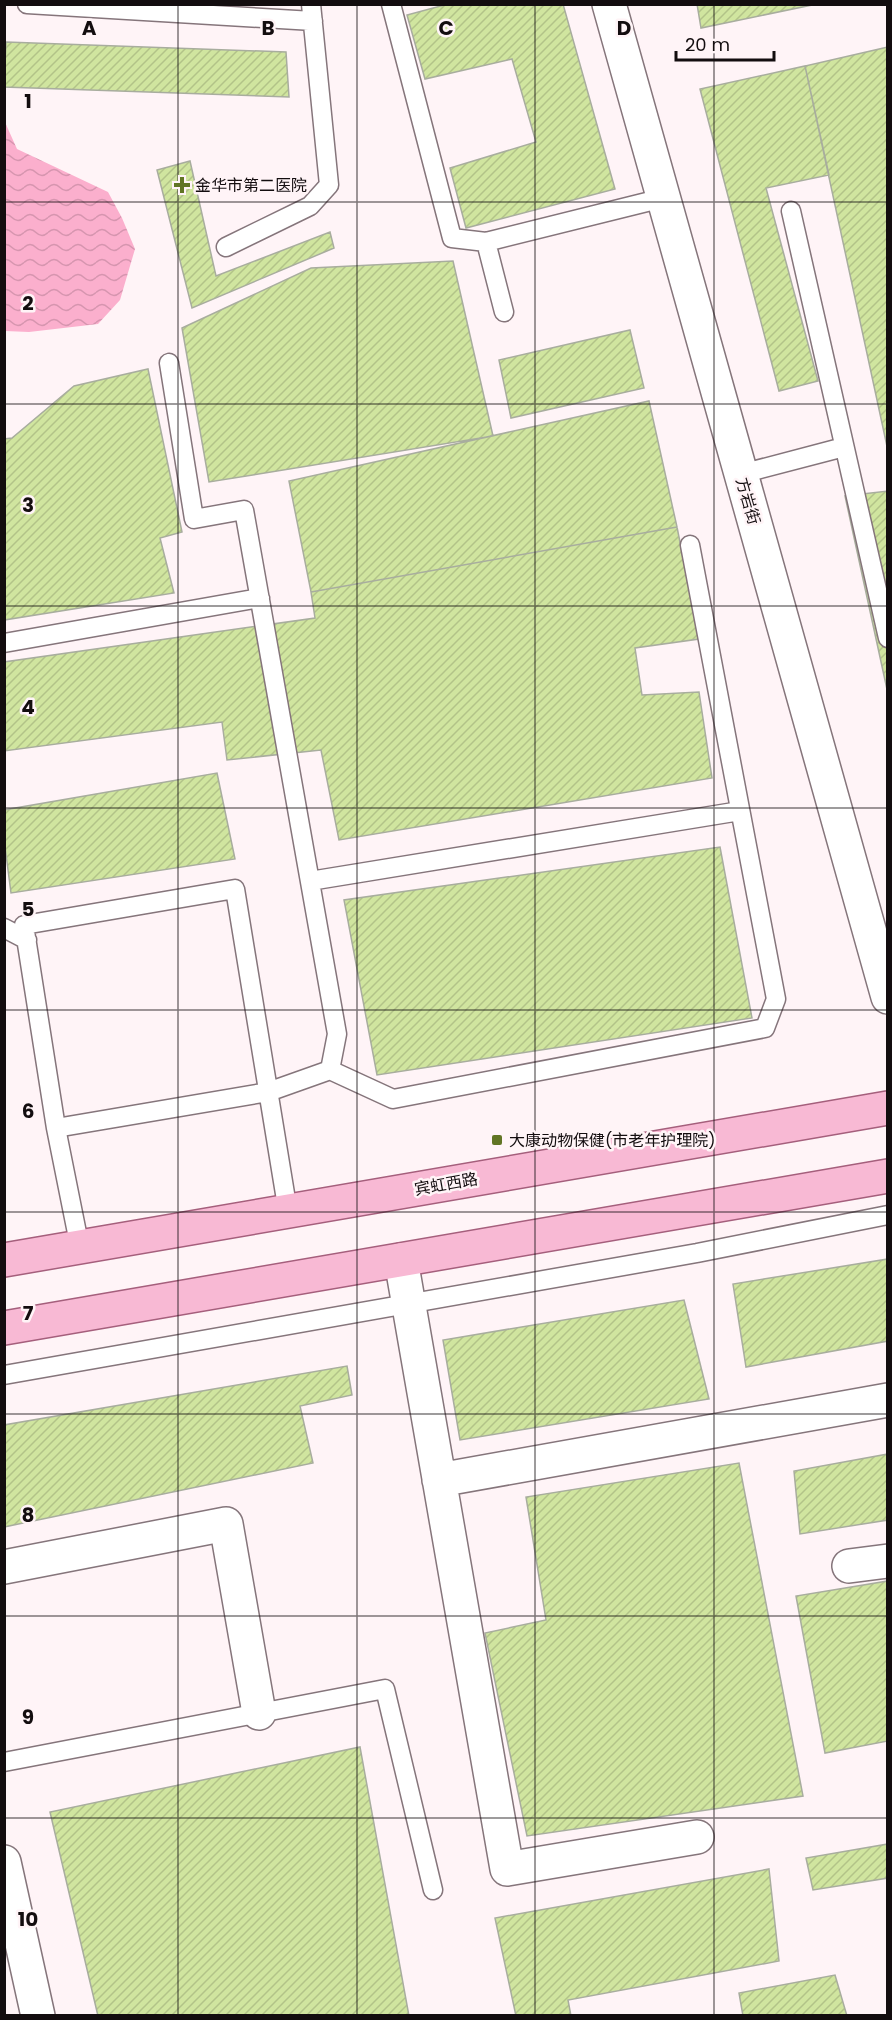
<svg xmlns="http://www.w3.org/2000/svg" width="892" height="2020" viewBox="0 0 892 2020" font-family="Poppins,'Noto Sans SC',sans-serif">
<defs>
<pattern id="water-waves" width="16" height="10" patternUnits="userSpaceOnUse" patternTransform="scale(1.5)"><rect width="16" height="10" fill="#fbafcd"/><path d="M0 5q4-4 8 0t8 0" fill="none" stroke="#d695af"/></pattern>
<pattern id="building-hatch" width="6" height="6" patternUnits="userSpaceOnUse" patternTransform="scale(1.5)"><rect width="6" height="6" fill="#d0e59f"/><path d="M-1 1l2-2M0 6l6-6M5 7l2-2" fill="none" stroke="#b2c388"/></pattern>
</defs>
<rect width="100%" height="100%" fill="#fff4f7"/>
<path fill="url(#water-waves)" d="M4,120l13,29 91,43 14,26 13,31 -15,51 -22,24 -69,8 -24,-1z"/>
<path fill="url(#building-hatch)" stroke="#a8ad9e" stroke-width="1.5" d="M448,4h115l52,185 -149,39 -16,-60 86,-26 -24,-83 -87,20 -18,-64z
M697,4h120l-116,24z
M6,42l280,10 3,45 -285,-10z
M888,47v404l-83,-385z
M805,66l24,109 -63,13 52,193 -39,10 -79,-302z
M190,161l26,115 114,-44 4,16 -142,60 -35,-138z
M453,261l40,175 -284,46 -27,-154 129,-60z
M630,330l14,58 -133,30 -12,-58z
M148,369l34,163 -22,6 14,55 -170,27v-181l8,-1 62,-52z
M649,401l28,126 -366,65 -22,-111z
M888,491v203l-43,-198z
M677,527l22,112 -64,9 7,47 57,-3 13,86 -373,62 -18,-90 -94,10 -5,-38 -218,29v-89l311,-44 -4,-26z
M217,773l18,86 -224,34 -7,-54v-29z
M720,847l32,171 -375,57 -33,-175z
M888,1259v82l-142,26 -13,-83z
M684,1300l25,99 -249,41 -17,-100z
M347,1366l5,29 -52,11 13,57 -309,64v-102z
M888,1454v66l-88,14 -6,-63z
M739,1463l64,333 -276,40 -42,-203 61,-13 -20,-123z
M888,1581v160l-63,12 -29,-157z
M360,1747l49,269h-311l-48,-204z
M888,1844v34l-75,12 -7,-32z
M769,1869l10,92 -211,39 3,16h-55l-21,-98z
M835,1975l12,41h-104l-4,-23z"/>
<g fill="none" stroke-linecap="round" stroke-linejoin="round">
<defs>
<path id="service" d="M27,4l286,17
M391,4l61,234 34,4 18,70
M791,211l97,427
M486,242l177,-44
M226,247l84,-41 19,-21 -18,-181
M741,474l103,-27
M4,643l256,-45
M310,881l430,-70
M4,928l23,12
M330,1070l63,29 372,-71 11,-29 -86,-454
M56,1128l212,-36 62,-22 7,-36 -93,-524 -50,9 -25,-156
M80,1248l-24,-120 -32,-203 211,-36 53,323
M4,1375l693,-122 191,-38
M4,1762l381,-73 48,201"/>
<path id="minor" d="M609,4l279,993
M401,1260l106,609 190,-32
M439,1480l449,-80
M849,1566l39,-5
M4,1567l222,-43 33,189
M4,1862l34,154"/>
<path id="primary" d="M4,1260l884,-152
M4,1328l884,-152"/>
</defs>
<use href="#service" stroke="#85757b" stroke-width="21"/>
<use href="#minor" stroke="#85757b" stroke-width="36"/>
<use href="#primary" stroke="#a55f7c" stroke-width="36"/>
<use href="#service" stroke="#fff" stroke-width="18"/>
<use href="#minor" stroke="#fff" stroke-width="33"/>
<use href="#primary" stroke="#f8b9d4" stroke-width="33"/>
</g>
<path fill="none" stroke="#130d0f" stroke-width="1.5" stroke-opacity="0.55" d="M178,4v2012M357,4v2012M535,4v2012M714,4v2012M4,202h884M4,404h884M4,606h884M4,808h884M4,1010h884M4,1212h884M4,1414h884M4,1616h884M4,1818h884"/>
<g fill="#617524" stroke="#fff4f7" stroke-width="2">
<path d="M179 176h6v6h6v6h-6v6h-6v-6h-6v-6h6z"/>
<rect x="491" y="1134" width="12" height="12" rx="3"/>
</g>
<g text-anchor="middle" dominant-baseline="central" stroke-width="5" stroke-linejoin="round" paint-order="stroke">
<g font-size="16" fill="#130d0f" stroke="#fff4f7" text-anchor="start">
<text x="195" y="185">金华市第二医院</text>
<text x="509" y="1140">大康动物保健(市老年护理院)</text>
</g>
<g font-size="16" fill="#130d0f" stroke="#fff4f7">
<text transform="translate(748 501) rotate(74)">方岩街</text>
<text transform="translate(446 1184) rotate(-10)">宾虹西路</text>
</g>
</g>
<g font-size="20" text-anchor="middle" font-weight="bold" fill="#130d0f" stroke="#fff4f7" stroke-width="5" stroke-linejoin="round" paint-order="stroke">
<text x="89" y="35">A</text>
<text x="268" y="35">B</text>
<text x="446" y="35">C</text>
<text x="624" y="35">D</text>
<text x="28" y="108">1</text>
<text x="28" y="310">2</text>
<text x="28" y="512">3</text>
<text x="28" y="714">4</text>
<text x="28" y="916">5</text>
<text x="28" y="1118">6</text>
<text x="28" y="1320">7</text>
<text x="28" y="1522">8</text>
<text x="28" y="1724">9</text>
<text x="28" y="1926">10</text>
</g>
<rect width="892" height="2020" fill="none" stroke="#130d0f" stroke-width="12"/>
<path d="M676 51v9h98v-9" fill="none" stroke="#130d0f" stroke-width="3"/>
<text x="685" y="51" font-size="18" fill="#130d0f" stroke="#fff4f7" stroke-width="4.5" paint-order="stroke">20 m</text>
</svg>
